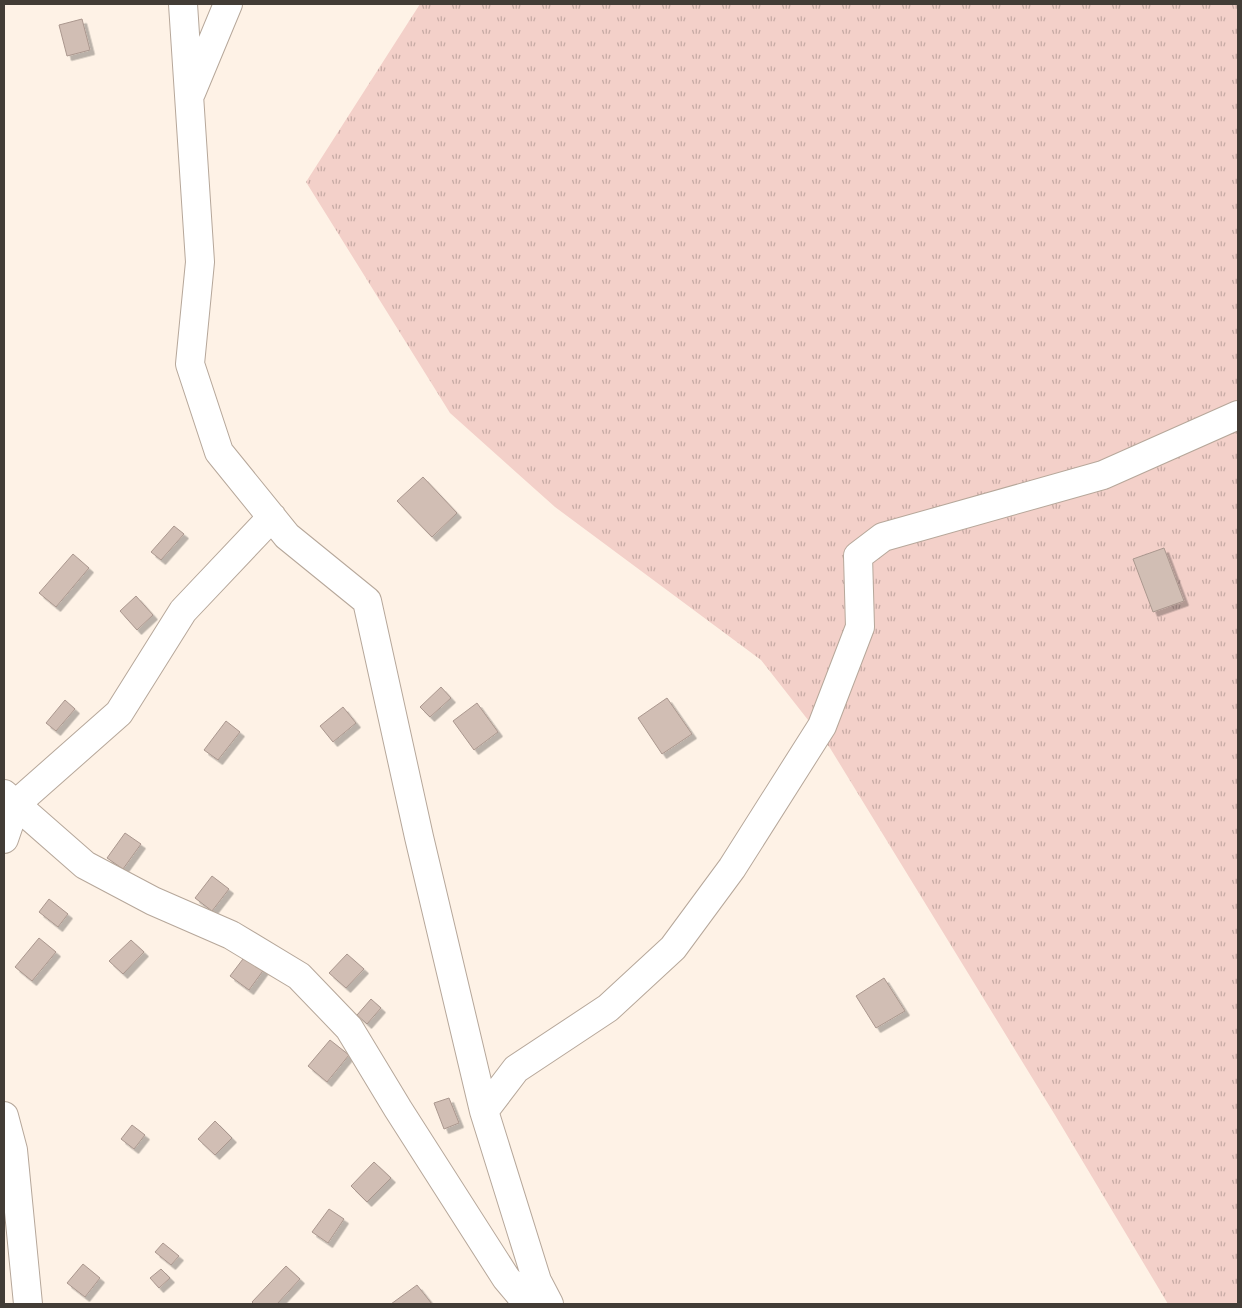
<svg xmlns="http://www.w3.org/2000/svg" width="1242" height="1308" viewBox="0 0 1242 1308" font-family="Commissioner,sans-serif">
<defs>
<pattern id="grass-tufts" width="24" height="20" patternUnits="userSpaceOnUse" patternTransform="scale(1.25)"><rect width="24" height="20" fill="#f3d0c9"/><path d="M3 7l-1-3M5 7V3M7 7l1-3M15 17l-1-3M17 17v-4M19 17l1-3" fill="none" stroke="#c6aaa4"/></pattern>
<filter id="shadow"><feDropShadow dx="4.5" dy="4.5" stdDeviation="0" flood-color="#0004"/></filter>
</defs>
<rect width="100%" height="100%" fill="#fef2e6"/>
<path fill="url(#grass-tufts)" d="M420,4h818v1300h-70l-113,-189 -225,-367 -69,-88 -206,-153 -105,-94 -144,-231z"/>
<path fill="#d1beb4" stroke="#aa978e" filter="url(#shadow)" d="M82,19l8,31 -23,6 -8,-31z
M423,477l34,36 -25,24 -35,-36z
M174,526l10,8 -23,26 -10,-8z
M1164,548l20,53 -31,11 -20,-53z
M73,554l16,14 -33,39 -17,-14z
M136,596l17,19 -16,15 -17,-19z
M441,687l10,11 -21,19 -10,-10z
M667,698l25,36 -30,20 -24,-36z
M65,700l10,9 -19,22 -10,-8z
M477,703l21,29 -24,18 -21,-29z
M343,707l13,16 -23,19 -13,-16z
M226,721l14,11 -22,28 -14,-10z
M125,833l16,11 -18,25 -16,-11z
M212,876l17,13 -17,22 -17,-13z
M49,899l19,15 -10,13 -19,-15z
M39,938l17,14 -24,29 -17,-14z
M131,940l13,12 -21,22 -14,-13z
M347,954l17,15 -18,19 -17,-15z
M246,955l19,13 -16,22 -19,-14z
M884,978l21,33 -29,17 -20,-32z
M371,999l10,9 -14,16 -10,-9z
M330,1040l19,15 -22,27 -19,-16z
M449,1098l10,25 -15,6 -10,-26z
M215,1121l17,17 -17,17 -17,-16z
M132,1125l13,10 -11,14 -13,-10z
M374,1162l17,16 -24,24 -16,-16z
M329,1209l15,10 -16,24 -16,-11z
M163,1243l16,13 -8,9 -16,-13z
M83,1264l17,14 -15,19 -18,-14z
M286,1266l14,13 -23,25h-23l-2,-2z
M161,1269l9,9 -11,10 -9,-10z
M417,1285l15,19h-41z"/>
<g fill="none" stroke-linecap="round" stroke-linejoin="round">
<defs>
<path id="minor" d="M183,4l17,258 -10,102 29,88 68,84 80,65 52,236 65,274 53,170 12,23
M191,93l37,-89
M4,794l81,71 68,36 78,34 68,41 50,52 49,81 108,169 22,26
M4,839l12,-35 103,-91 64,-102 89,-94
M484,1111l32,-42 92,-61 65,-60 59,-80 90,-142 38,-99 -2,-71 25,-19 220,-62 135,-60
M4,1116l9,34 15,154"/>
</defs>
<use href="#minor" stroke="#b6a79a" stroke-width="30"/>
<use href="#minor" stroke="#fff" stroke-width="28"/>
</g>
<rect width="1242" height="1308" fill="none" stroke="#423c36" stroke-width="10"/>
</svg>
